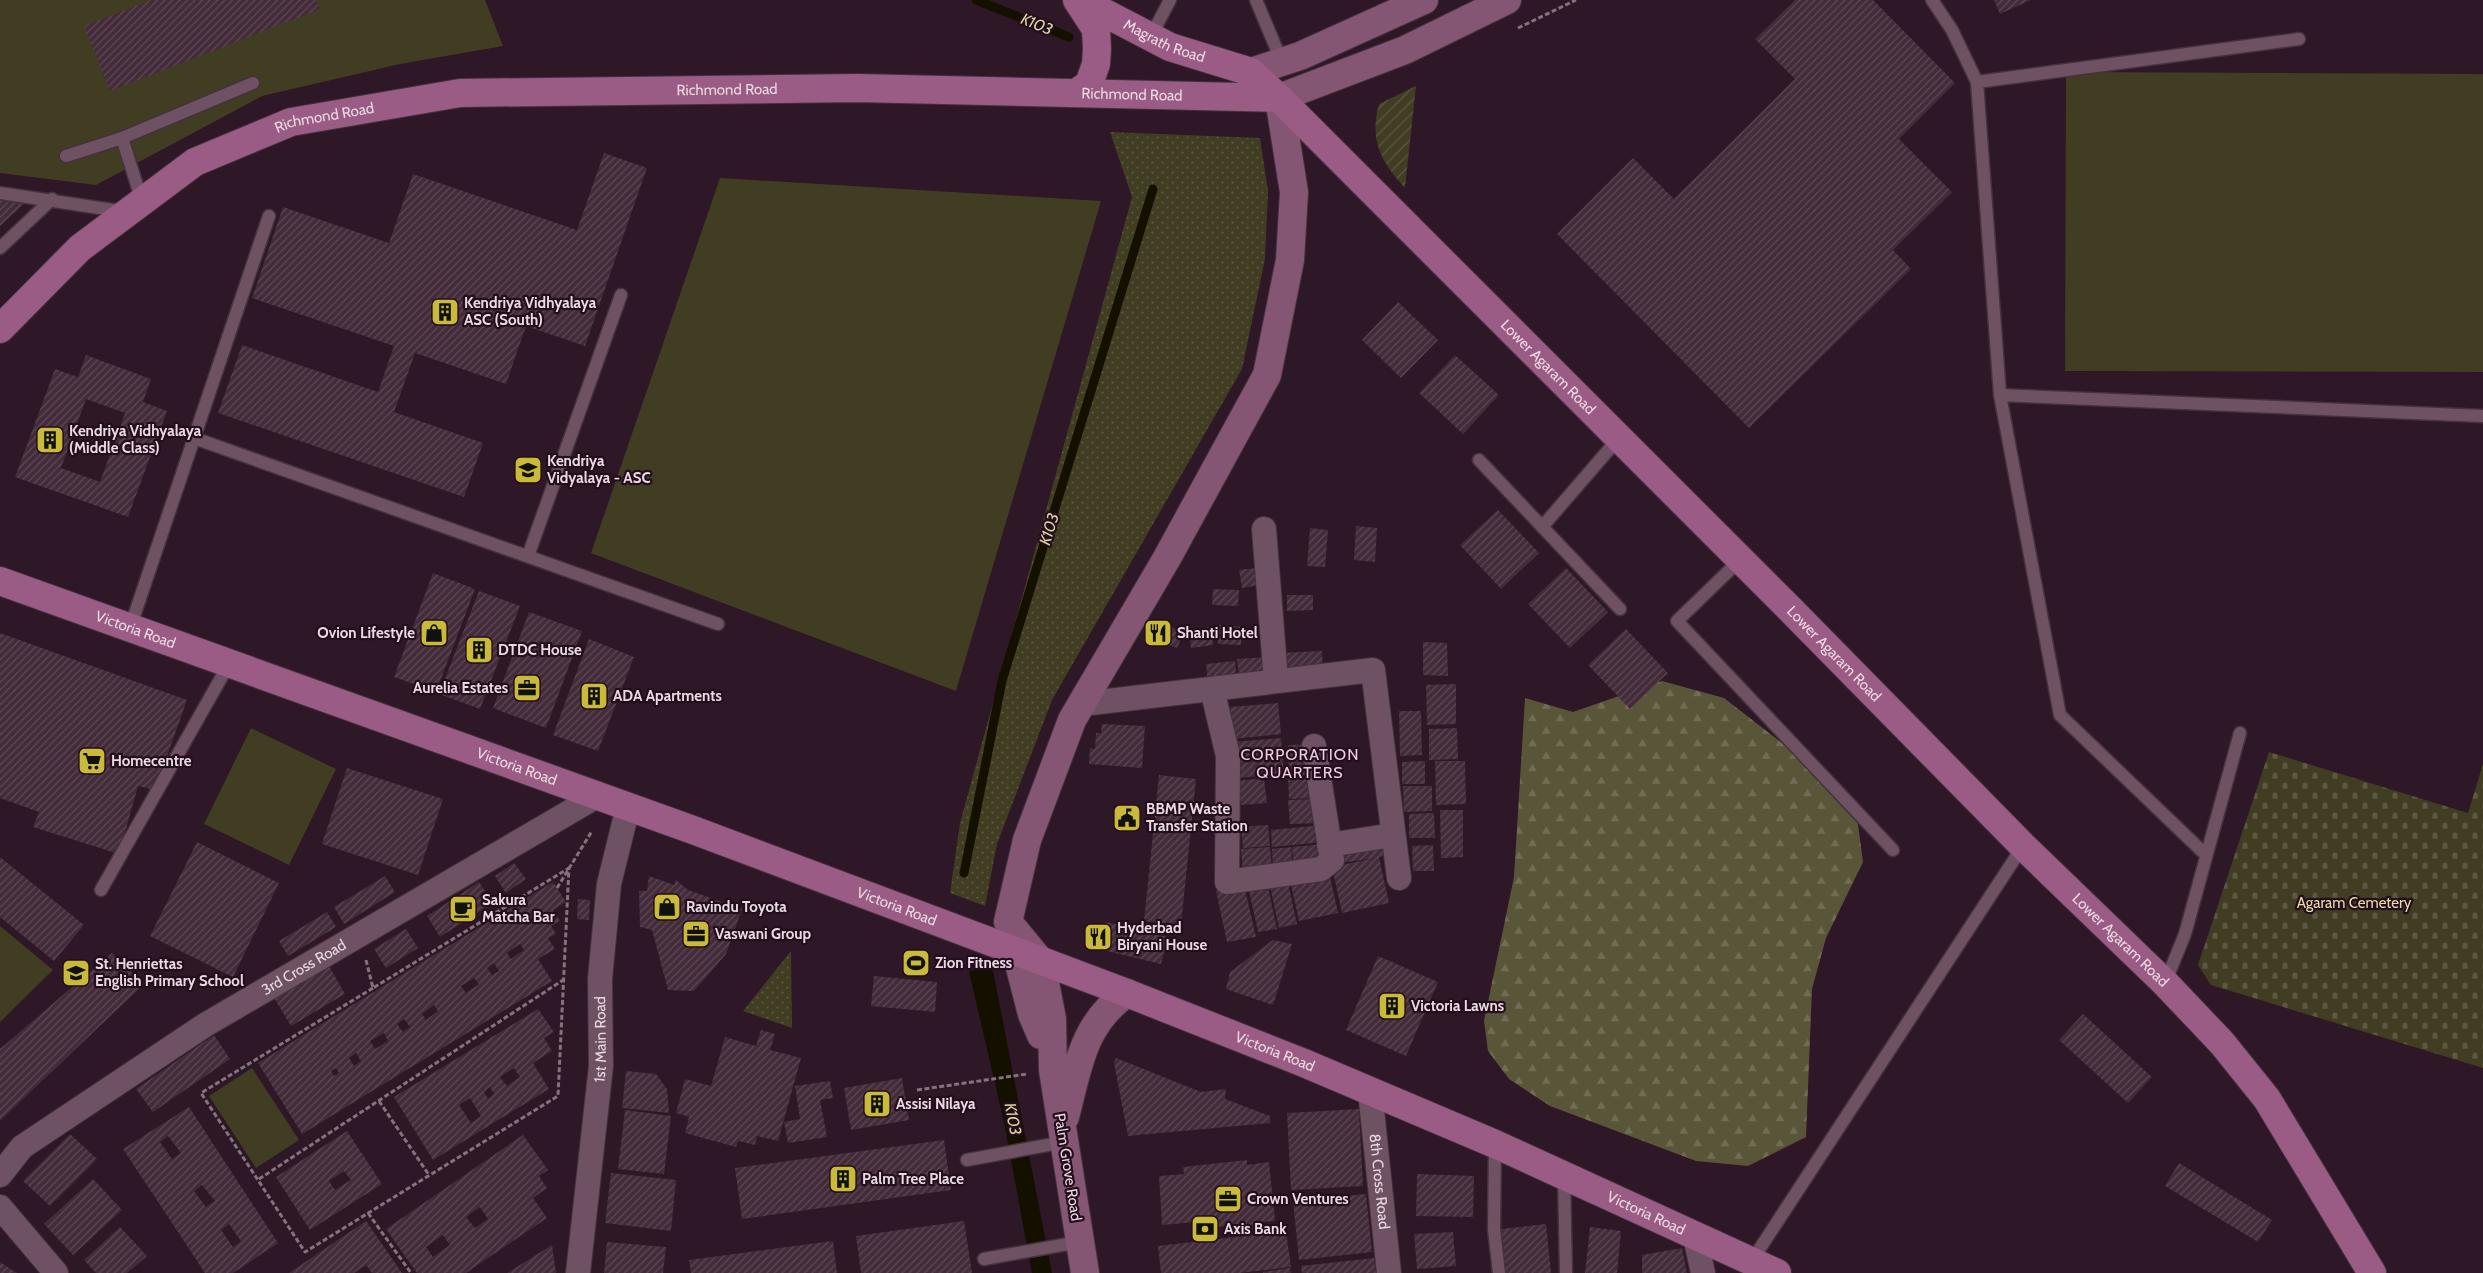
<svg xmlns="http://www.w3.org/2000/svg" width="2483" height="1273" viewBox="0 0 2483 1273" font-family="Cabin,sans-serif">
<defs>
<pattern id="grass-dots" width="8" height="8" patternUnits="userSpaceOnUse" patternTransform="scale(1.25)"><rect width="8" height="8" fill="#413d22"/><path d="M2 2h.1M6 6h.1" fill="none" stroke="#5c5842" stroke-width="1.8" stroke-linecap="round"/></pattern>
<pattern id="forest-firs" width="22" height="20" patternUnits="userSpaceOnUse" patternTransform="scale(1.25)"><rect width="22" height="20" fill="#595539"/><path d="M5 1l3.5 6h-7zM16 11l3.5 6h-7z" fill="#716d55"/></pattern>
<pattern id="cemetery-stones" width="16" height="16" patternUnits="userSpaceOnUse" patternTransform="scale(1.25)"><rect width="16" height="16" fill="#413d22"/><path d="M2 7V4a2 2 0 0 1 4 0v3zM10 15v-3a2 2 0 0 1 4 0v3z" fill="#5c5842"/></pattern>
<pattern id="garden-furrows" width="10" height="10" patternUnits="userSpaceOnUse" patternTransform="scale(1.25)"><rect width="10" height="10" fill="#413d22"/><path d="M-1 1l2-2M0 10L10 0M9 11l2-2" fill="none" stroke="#5c5842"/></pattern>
<pattern id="building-hatch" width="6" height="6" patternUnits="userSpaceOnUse" patternTransform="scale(1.25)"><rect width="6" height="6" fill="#432b3a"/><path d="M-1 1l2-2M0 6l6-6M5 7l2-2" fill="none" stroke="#5e4956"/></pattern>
</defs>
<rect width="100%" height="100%" fill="#2e1726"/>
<path fill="url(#grass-dots)" d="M1110,132l150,6 8,53 -3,68 -23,110 -190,331 -55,144 -12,62 -35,-13 10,-70 172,-626z
M791,951l1,77 -49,-17z"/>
<path fill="url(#forest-firs)" d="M1662,681l62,17 103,80 30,39 6,45 -37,76 -14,51 -6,148 -58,29 -52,-5 -146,-55 -41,-27 -21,-28 -4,-30 30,-144 11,-179 48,14z"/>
<path fill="url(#cemetery-stones)" d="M2269,752l199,61 15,-49v304l-272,-83 -13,-20z"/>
<path fill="#413d22" d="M0,0h485l18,46 -103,18 -138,32 -166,89 -96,-12z
M2066,72l417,2v298l-418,-1z
M720,178l381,23 -145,490 -365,-138z
M251,728l85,41 -47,96 -85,-41z
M0,926l53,44 -53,52z
M252,1068l47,72 -43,28 -47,-72z"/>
<path fill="url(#garden-furrows)" d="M1416,86l-11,102c-24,-26 -36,-48 -26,-84z"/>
<path fill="#141000" d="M983,966l10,5 59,302h-20l-28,-151 -35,-150z"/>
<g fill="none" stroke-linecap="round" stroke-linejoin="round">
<path stroke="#141000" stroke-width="9" d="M976,0l93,37
M964,873l38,-192 151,-492"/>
</g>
<path fill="url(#building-hatch)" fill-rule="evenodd" d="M151,0h165l4,9 -210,82 -26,-65z
M1795,0h78l82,83 -56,56 53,53 -59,58 18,19 -162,159 -192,-194 76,-76 41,41 121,-120 -40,-40z
M1994,0h37l-31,14z
M604,153l43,15 -62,178 -59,-20 -20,58 -91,-31 -21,59 89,31 -19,54 -246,-84 24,-68 136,47 16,-46 -142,-48 31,-91 106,36 24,-69 164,56z
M0,200l25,3 -25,23z
M1398,302l40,38 -37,38 -39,-38z
M86,355l65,24 -8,23 24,9 -39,106 -113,-40 40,-108 23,8zM86,399l39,14 -25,69 -39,-14z
M1455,355l44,40 -36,39 -44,-41z
M1498,510l41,43 -38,36 -41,-44z
M1356,526l21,2 -2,34 -21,-2z
M1310,528l18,2 -3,37 -18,-1z
M1264,567l2,17 -24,4 -3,-18z
M1566,568l42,44 -38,36 -42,-44z
M433,573l42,16 -39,103 -42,-15z
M1213,589l26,1 -1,16 -26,-1z
M479,591l41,15 -40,103 -41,-15z
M1287,595h26v15l-26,1z
M529,612l53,19 -36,97 -53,-20z
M1155,621l29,11 -7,16 -29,-11z
M1219,625l23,2 -1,18 -23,-1z
M1211,627l2,18 -22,3 -2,-18z
M1626,629l42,44 -38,36 -42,-44z
M0,633l187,67 -32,90 -17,-4 -19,68 -86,-27 6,-15 -39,-14z
M589,639l45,18 -36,94 -45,-16z
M1423,642l24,1 1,33 -25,-1z
M1322,651l1,24 -42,1 -1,-23z
M1266,657l2,19 -29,3 -2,-20z
M1235,661l2,20 -29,3 -2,-20z
M1456,684v40l-29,1 -1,-40z
M1278,703l3,31 -48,5 -3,-32z
M1399,711h22l1,44 -22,1z
M1102,724l43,2 -3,42 -53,-4 1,-16 5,1 1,-16h5z
M1457,728l1,31 -29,1v-31z
M1281,738l3,36 -47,4 -4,-36z
M1312,744l2,31 -25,1 -1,-31z
M1425,761v23h-23v-22z
M1435,761h30l1,43 -30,1z
M347,768l96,31 -25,76 -96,-31z
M1159,775l37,4 -15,146 -37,-4z
M1288,777h26l1,21 -26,1z
M1264,778l3,25 -27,2 -3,-24z
M1403,786h29v25l-28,1z
M1316,799l2,24 -28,1 -2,-24z
M1440,810h23v47l-22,1z
M1434,813l1,25h-26v-24z
M1268,825l2,21 -27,2 -2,-21z
M1323,825l1,17 -52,5 -1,-17z
M1387,839l3,16 -11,2 10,46 -47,10 -10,-46 44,-9 -36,5 -3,-16z
M197,842l82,41 -46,94 -83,-41z
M1324,844l2,19 -32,3 -2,-19z
M1433,845l1,26h-21l-1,-25z
M1270,847l2,22 -29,4 -2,-24z
M1291,847l2,19 -20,2 -1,-19z
M0,857l84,68 -30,36 -54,-44z
M514,863l12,16 -20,14 -11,-17z
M1329,872l9,41 -39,8 -9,-41z
M385,876l10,16 -51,32 -10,-17z
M649,876l25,9 2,-5 12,10 54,19 -16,45 -32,37 -26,-1 -16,-60 -12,-3 -1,-36h8z
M1287,878l10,46 -18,4 -10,-46z
M479,882l14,21 -53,34 -13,-21z
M553,882l13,20 -13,8 7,11 -9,5 5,8 -8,4 7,11 -17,10 14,22 -250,153 -44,-71zM520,944l4,6 -13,9 -4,-6zM494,963l5,8 -7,4 -5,-7zM474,978l5,6 -13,9 -5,-7zM434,1005l4,6 -12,9 -4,-6zM404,1019l6,8 -7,5 -6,-8zM384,1033l4,8 -13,8 -5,-8zM356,1053l5,8 -7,5 -5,-8zM336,1068l3,5 -5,3 -3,-5z
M1267,882l10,47 -19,3 -10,-46z
M1244,885l12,52 -29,5 -11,-51z
M578,899l12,1 -1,20 -12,-1z
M327,912l9,15 -48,29 -9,-15z
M1106,922l62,15 -7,27 -62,-15z
M406,929l12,19 -32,20 -12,-19z
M1273,940l19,4 -19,61 -47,-16 4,-17z
M112,953l32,31 -144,137v-72z
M1378,956l60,26 -32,74 -60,-26z
M329,966l16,28 -54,32 -17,-28z
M874,976l63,6 -2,30 -64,-6z
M538,1009l16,23 -10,6 8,13 -19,12 16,26 -116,71 -39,-63zM514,1068l6,9 -13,9 -7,-9zM490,1087l4,7 -6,5 -4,-7zM470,1098l11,18 -10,7 -12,-18z
M2083,1014l69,63 -24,26 -69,-63z
M761,1030l14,4 -5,16 31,8 -23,83 -21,-5 -2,9 -17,-4 -2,6 -51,-14 4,-16 -13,-4 9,-34 26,7 14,-49 31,9z
M214,1035l16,24 -77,53 -17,-23z
M1116,1058l85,34 25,-3 -1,10 45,17v7l-142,13 -14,-73z
M626,1071l30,3 11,15 2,24 -47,-5z
M902,1078l7,42 -58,10 -7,-42z
M830,1081l3,17 -13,2 7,37 -39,6 -4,-21 16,-3 -5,-33z
M189,1107l89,136 -45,30h-28l-82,-124zM168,1136l13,17 -9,6 -12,-17zM202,1185l13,16 -9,6 -12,-16zM229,1224l12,17 -8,6 -12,-17z
M1359,1109l4,77 -72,4 -4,-77z
M625,1110l46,6 -7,58 -46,-5z
M347,1131l35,53 -72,46 -34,-53zM344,1171l7,9 -16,10 -6,-9z
M70,1134l27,25 -47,47 -27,-25z
M523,1135l25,35 -9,6 8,12 -14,10 14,20 -81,55h-49l-31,-44zM480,1207l8,12 -13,9 -9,-11zM443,1235l7,10 -17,12 -7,-10z
M944,1140l7,50 -209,29 -7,-51z
M1247,1160v5l22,-3 6,59 -20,2v6l-29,4 -1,-7 -28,3 -1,-7 -34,3 -3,-49 25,-2 -1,-7z
M2179,1163l93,57 -14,22 -93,-56z
M611,1173l65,7 -5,51 -66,-8z
M1417,1174l57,2 -1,41 -57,-1z
M93,1179l29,31 -49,45 -29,-31z
M1366,1194l6,58 -73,8 -6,-59z
M366,1221l36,52h-30l-6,-8 -12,8h-65z
M964,1221l8,52h-111l-5,-37z
M1546,1224l5,49h-45l-5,-44z
M120,1227l27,29 -20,17h-31l-12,-13z
M1590,1227l31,4 -4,42h-32z
M1286,1231l5,36 -52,6h-78l-3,-27z
M1453,1232l3,34 -39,3 -3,-35z
M833,1241l4,32h-146l-2,-13z
M607,1242l59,5 -3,26h-59z
M552,1245l4,28h-49z
M1682,1248l5,25h-45v-18z
M1374,1258l2,15h-74l-1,-7z
M0,1262l17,11h-17z
M1290,1268l1,5h-28v-1z"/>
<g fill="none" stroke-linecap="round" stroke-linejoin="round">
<defs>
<path id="lane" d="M1256,0l26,62
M1932,0l20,30 25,52 23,313 483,21
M1150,38l20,-38
M1977,82l322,-43
M122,138l20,63
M66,156l56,-18 131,-55
M0,193l126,19
M0,248l52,-49
M2000,395l60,320 146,140
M194,438l524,186
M1479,460l141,149
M1542,527l76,-88
M528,556l93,-261
M1740,560l-63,61 216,229
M130,628l139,-412
M101,890l128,-226
M2165,983l20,-49 55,-201
M1495,1144l-1,85 5,44
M967,1160l97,-18
M1564,1176l2,97
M984,1259l95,-17
M1751,1262l272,-416"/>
<g id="street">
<path d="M1264,529l12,152"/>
<path d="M1212,689l16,67 -1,126 94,-13 11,-9 -18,-114"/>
<path d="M1082,704l291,-34 26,208"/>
<path d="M1329,845l64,-10"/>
<path id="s1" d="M1370,1091l19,182"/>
<path id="s2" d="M0,1175l22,-28 183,-122 392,-229"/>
<path d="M0,1207l56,66"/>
<path d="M1695,1236l8,37"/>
<path id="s3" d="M578,1273l23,-207 -1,-87 9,-95 19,-77"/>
</g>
<path id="secondary" d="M1251,72l49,-16 124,-56
M1016,952l16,62 9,21
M1065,1117c13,-49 17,-93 62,-124
M1085,1273l-32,-203 -1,-51 -11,-57 -33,-40 19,-82 45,-120 95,-162 100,-183 23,-115 4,-68 -15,-94 126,-48 102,-50"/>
<g id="primary">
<path id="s4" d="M1080,0l90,47 81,25 28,26 510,510 234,238 142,137 57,60 45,56 105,174"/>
<path d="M1076,93l13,-9 7,-20 1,-15 -1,-20 -19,-29"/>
<path id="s5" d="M0,329l80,-81 115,-86 96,-40 169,-29 397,-5 422,10"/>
<path id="s6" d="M0,581l693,249 434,163 177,70 191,81 282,129"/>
</g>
</defs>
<use href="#lane" stroke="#44323d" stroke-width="15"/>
<use href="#street" stroke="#44323d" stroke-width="26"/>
<use href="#secondary" stroke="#44323d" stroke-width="30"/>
<use href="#primary" stroke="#44323d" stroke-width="30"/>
<path stroke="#85727e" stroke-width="3" stroke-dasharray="5 2.5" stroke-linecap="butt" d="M1518,28l58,-28
M557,888l35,-57
M366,960l7,28 196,-120
M373,988l-172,105 104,159 253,-156 11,-229
M917,1090l110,-16
M379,1101l50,74
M259,1179l304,-199
M368,1213l43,60"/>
<use href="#lane" stroke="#6e5264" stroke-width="12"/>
<use href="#street" stroke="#6e5264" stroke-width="24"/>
<use href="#secondary" stroke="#845674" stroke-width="28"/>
<use href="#primary" stroke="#9a5b84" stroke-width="28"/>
</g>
<defs>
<symbol id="building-square" viewBox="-11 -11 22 22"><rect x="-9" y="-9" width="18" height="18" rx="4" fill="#caba3a" stroke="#240d1c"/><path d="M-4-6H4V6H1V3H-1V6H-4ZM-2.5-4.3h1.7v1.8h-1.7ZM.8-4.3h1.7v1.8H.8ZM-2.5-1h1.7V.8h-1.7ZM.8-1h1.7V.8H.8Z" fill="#111"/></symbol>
<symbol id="school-square" viewBox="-11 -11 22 22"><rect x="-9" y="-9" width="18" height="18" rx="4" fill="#caba3a" stroke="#240d1c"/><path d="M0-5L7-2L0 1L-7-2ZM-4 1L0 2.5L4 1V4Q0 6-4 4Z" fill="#111"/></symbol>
<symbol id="shop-square" viewBox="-11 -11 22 22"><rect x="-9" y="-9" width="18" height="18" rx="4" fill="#caba3a" stroke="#240d1c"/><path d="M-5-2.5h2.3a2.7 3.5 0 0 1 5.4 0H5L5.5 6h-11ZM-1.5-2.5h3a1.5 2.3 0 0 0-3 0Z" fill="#111"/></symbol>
<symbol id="restaurant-square" viewBox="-11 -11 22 22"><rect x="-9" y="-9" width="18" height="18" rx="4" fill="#caba3a" stroke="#240d1c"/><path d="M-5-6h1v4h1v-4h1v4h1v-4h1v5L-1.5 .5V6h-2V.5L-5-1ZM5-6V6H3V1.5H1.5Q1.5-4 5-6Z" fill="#111"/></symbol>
<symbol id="office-square" viewBox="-11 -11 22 22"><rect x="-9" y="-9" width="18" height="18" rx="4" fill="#caba3a" stroke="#240d1c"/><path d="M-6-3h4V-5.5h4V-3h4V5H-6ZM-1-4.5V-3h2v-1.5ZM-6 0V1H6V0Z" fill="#111"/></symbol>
<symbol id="supermarket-square" viewBox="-11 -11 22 22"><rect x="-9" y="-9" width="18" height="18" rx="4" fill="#caba3a" stroke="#240d1c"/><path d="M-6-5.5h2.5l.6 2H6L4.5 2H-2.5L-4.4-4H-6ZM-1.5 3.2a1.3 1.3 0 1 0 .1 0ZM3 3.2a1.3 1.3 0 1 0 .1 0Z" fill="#111"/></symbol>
<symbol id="civic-square" viewBox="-11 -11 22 22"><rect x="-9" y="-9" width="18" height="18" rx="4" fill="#caba3a" stroke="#240d1c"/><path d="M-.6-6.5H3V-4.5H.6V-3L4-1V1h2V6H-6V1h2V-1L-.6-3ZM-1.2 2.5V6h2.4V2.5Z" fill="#111"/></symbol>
<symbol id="cafe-square" viewBox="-11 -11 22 22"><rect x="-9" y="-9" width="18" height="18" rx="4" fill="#caba3a" stroke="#240d1c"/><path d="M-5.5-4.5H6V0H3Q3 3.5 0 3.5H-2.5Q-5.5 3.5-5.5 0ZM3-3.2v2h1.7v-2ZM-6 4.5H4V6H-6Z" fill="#111"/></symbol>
<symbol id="stadium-square" viewBox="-11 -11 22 22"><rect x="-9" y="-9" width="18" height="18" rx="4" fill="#caba3a" stroke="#240d1c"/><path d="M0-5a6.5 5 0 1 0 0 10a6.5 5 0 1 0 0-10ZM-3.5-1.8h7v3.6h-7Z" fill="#111"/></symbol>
<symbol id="bank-square" viewBox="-11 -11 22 22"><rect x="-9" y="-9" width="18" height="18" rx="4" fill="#caba3a" stroke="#240d1c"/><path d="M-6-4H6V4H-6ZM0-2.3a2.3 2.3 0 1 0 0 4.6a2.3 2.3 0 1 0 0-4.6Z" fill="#111"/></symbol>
</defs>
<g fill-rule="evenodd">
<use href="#building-square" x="429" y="296" width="32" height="32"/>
<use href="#building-square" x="34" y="424" width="32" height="32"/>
<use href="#school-square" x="512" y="454" width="32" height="32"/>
<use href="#shop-square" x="418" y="617" width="32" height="32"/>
<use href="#restaurant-square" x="1142" y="617" width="32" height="32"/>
<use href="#building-square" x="463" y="634" width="32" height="32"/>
<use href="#office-square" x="511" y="672" width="32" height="32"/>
<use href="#building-square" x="578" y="680" width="32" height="32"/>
<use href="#supermarket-square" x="76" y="745" width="32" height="32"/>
<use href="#civic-square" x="1111" y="802" width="32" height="32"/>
<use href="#shop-square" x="651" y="891" width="32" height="32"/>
<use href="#cafe-square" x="447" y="893" width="32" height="32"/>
<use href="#office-square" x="680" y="918" width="32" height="32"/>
<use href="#restaurant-square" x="1082" y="921" width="32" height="32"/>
<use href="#stadium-square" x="900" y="947" width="32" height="32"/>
<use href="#school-square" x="60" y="957" width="32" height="32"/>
<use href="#building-square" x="1376" y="990" width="32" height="32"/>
<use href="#building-square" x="861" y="1088" width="32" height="32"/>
<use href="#building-square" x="827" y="1163" width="32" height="32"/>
<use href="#office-square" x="1212" y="1183" width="32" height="32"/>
<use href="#bank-square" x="1189" y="1213" width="32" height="32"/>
</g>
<g text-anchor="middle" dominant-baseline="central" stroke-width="4.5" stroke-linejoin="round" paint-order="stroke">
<g font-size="15" fill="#e9d9e2" stroke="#240d1c">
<text stroke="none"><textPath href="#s4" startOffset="94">Magrath Road</textPath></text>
<text stroke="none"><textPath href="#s5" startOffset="800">Richmond Road</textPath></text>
<text stroke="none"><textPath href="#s5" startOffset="1205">Richmond Road</textPath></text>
<text stroke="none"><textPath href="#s5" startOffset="395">Richmond Road</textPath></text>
<text stroke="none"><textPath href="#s4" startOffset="605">Lower Agaram Road</textPath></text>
<text stroke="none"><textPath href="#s6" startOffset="144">Victoria Road</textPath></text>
<text stroke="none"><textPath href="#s4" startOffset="1010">Lower Agaram Road</textPath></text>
<text stroke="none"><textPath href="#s6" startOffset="549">Victoria Road</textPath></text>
<text stroke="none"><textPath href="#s6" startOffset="954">Victoria Road</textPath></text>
<text stroke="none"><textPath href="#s4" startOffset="1415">Lower Agaram Road</textPath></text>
<text stroke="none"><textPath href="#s2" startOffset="370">3rd Cross Road</textPath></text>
<text stroke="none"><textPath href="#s3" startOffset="235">1st Main Road</textPath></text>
<text stroke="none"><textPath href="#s6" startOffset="1359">Victoria Road</textPath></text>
<text transform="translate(1068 1167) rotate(81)">Palm Grove Road</text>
<text stroke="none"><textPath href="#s1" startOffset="91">8th Cross Road</textPath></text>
<text stroke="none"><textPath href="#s6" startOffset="1764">Victoria Road</textPath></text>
</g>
<g font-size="15" font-weight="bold" fill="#e9d9e2" stroke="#240d1c" text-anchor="start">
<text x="464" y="303">Kendriya Vidhyalaya<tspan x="464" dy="17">ASC (South)</tspan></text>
<text x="69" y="431">Kendriya Vidhyalaya<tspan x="69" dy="17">(Middle Class)</tspan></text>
<text x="547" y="461">Kendriya<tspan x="547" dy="17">Vidyalaya - ASC</tspan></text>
<text x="415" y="633" text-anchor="end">Ovion Lifestyle</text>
<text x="1177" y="633">Shanti Hotel</text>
<text x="498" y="650">DTDC House</text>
<text x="508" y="688" text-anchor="end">Aurelia Estates</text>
<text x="613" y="696">ADA Apartments</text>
<text x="111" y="761">Homecentre</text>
<text x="1146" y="809">BBMP Waste<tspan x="1146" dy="17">Transfer Station</tspan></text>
<text x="482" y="900">Sakura<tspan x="482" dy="17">Matcha Bar</tspan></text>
<text x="686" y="907">Ravindu Toyota</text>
<text x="1117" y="928">Hyderbad<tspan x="1117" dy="17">Biryani House</tspan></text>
<text x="715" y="934">Vaswani Group</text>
<text x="935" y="963">Zion Fitness</text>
<text x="95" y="964">St. Henriettas<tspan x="95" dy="17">English Primary School</tspan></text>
<text x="1411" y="1006">Victoria Lawns</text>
<text x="896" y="1104">Assisi Nilaya</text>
<text x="862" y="1179">Palm Tree Place</text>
<text x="1247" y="1199">Crown Ventures</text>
<text x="1224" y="1229">Axis Bank</text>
</g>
<g font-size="15" fill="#e4dea5" stroke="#240d1c">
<text x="2354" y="903">Agaram Cemetery</text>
</g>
<g font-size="16" font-style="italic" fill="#ded79f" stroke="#240d1c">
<text transform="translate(1037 24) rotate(22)">K103</text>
<text transform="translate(1049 529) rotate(-73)">K103</text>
<text transform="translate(1013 1119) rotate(79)">K103</text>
</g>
<g font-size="16" letter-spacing="1" fill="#eecde1" stroke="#240d1c">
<text x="1300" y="754">CORPORATION<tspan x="1300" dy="18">QUARTERS</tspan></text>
</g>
</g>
</svg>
